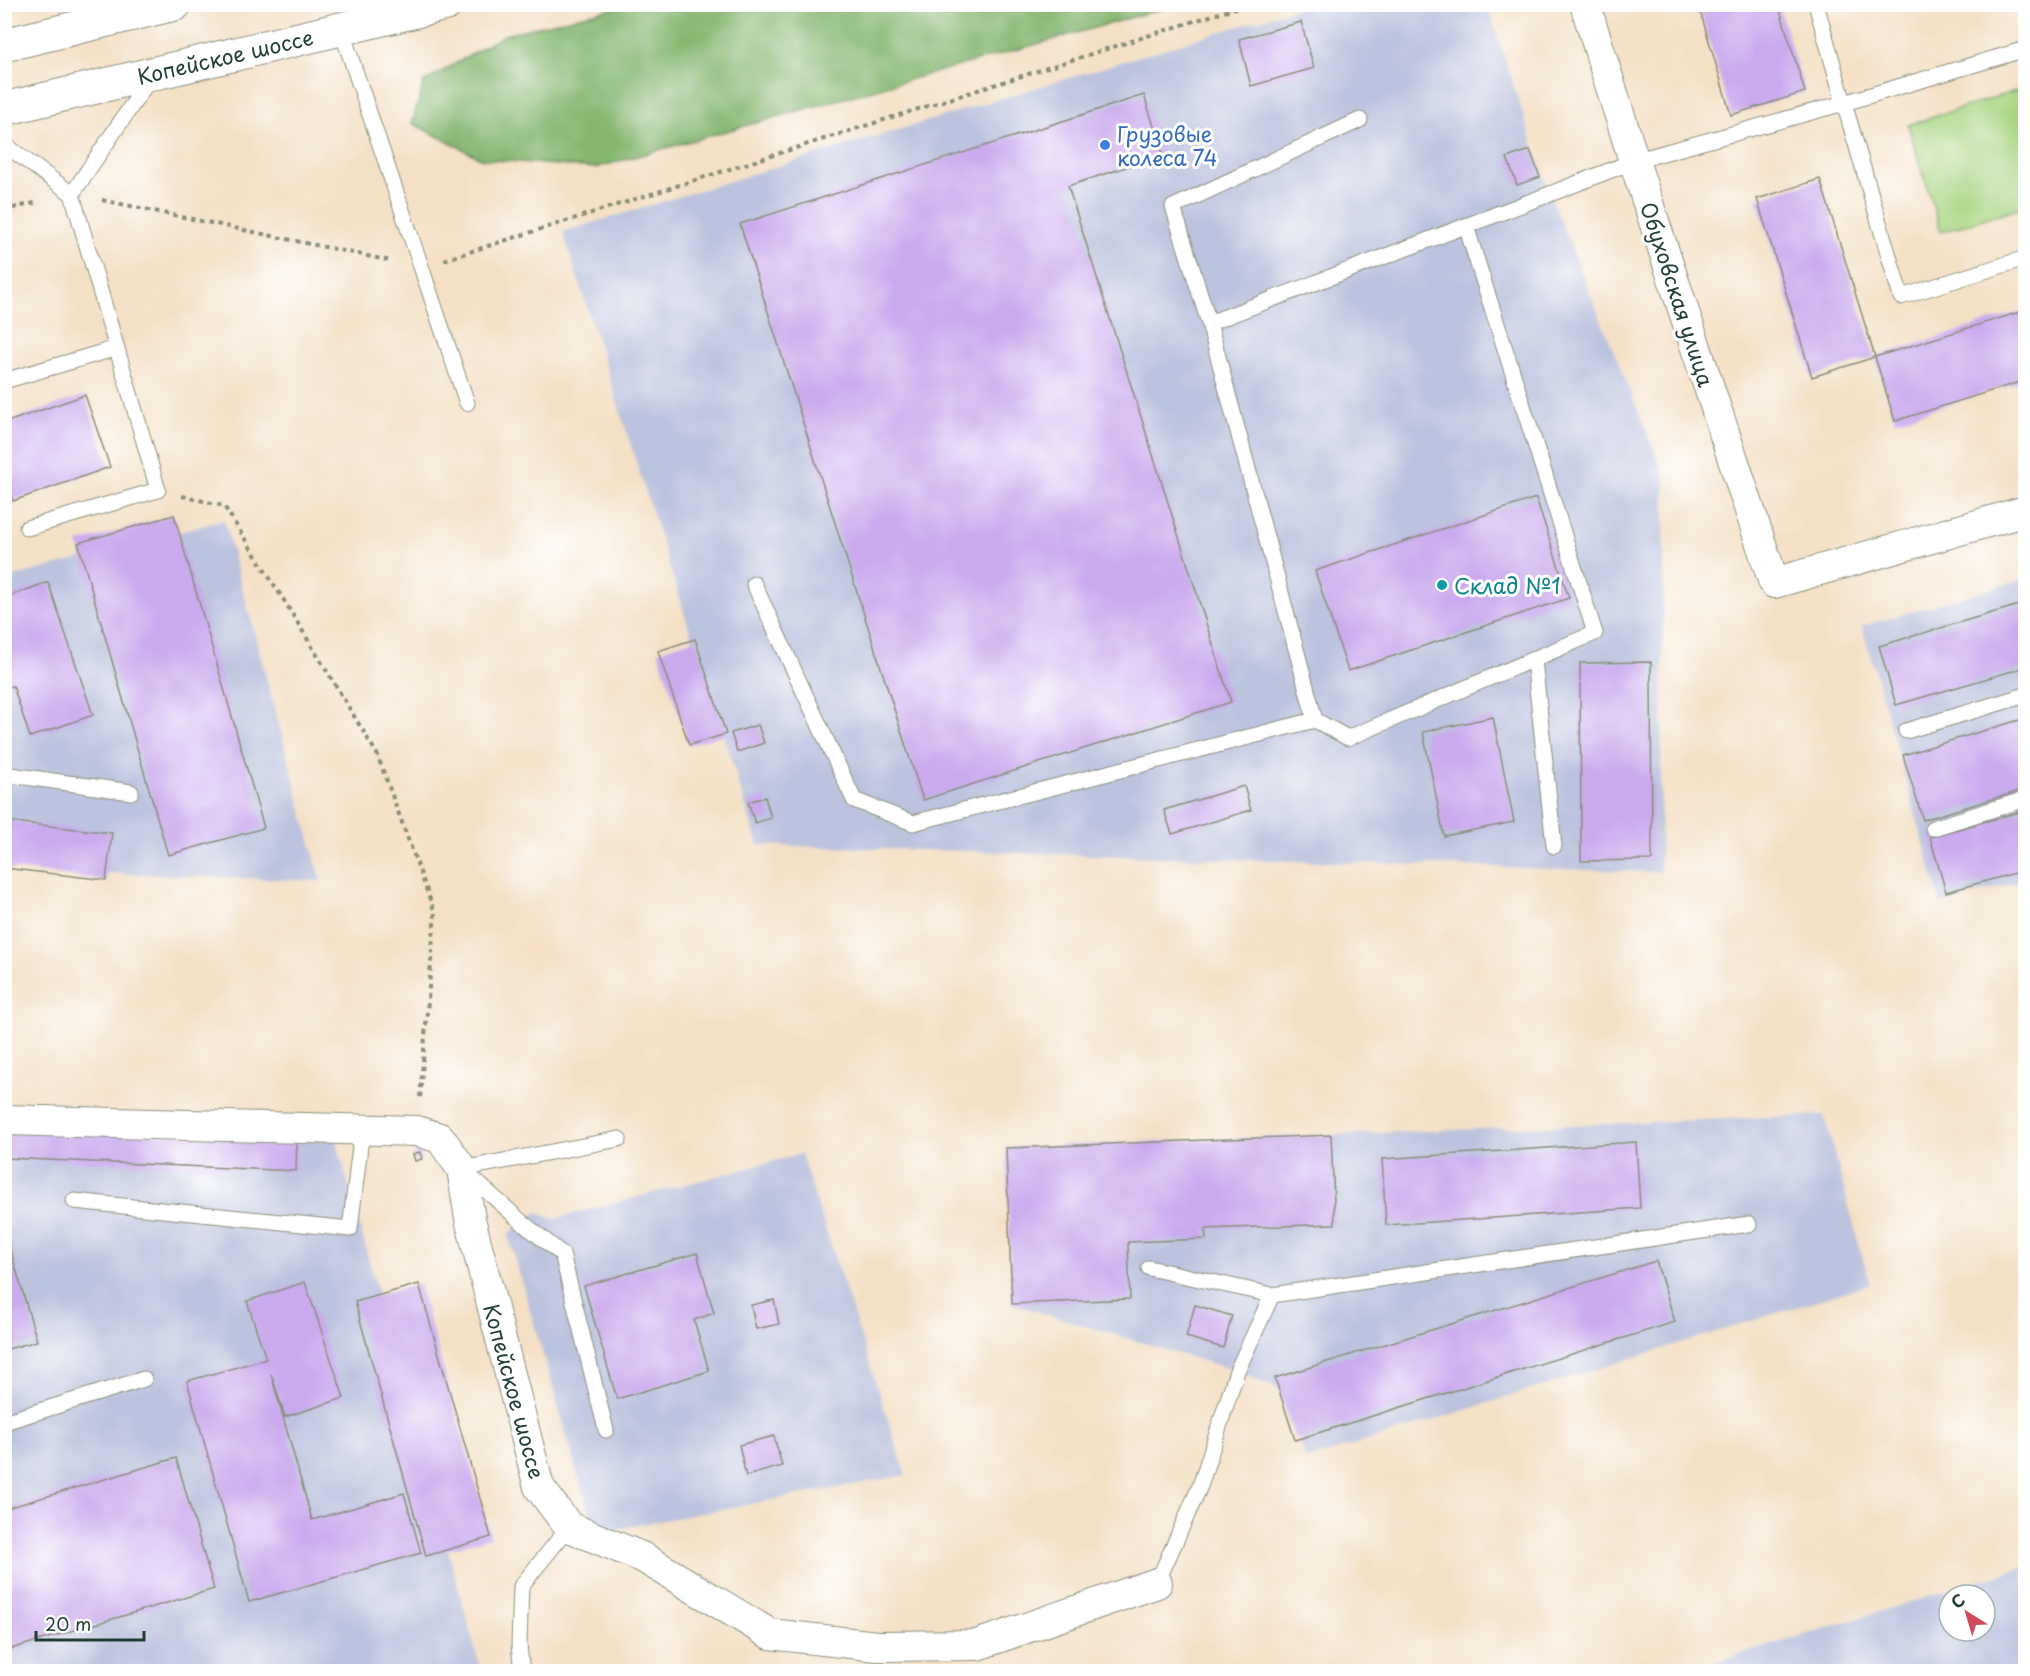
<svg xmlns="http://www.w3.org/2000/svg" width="2030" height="1676" viewBox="0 0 2030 1676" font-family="'Playpen Sans',sans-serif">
<rect width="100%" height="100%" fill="#fff"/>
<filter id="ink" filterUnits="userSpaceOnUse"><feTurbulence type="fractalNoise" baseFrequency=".0167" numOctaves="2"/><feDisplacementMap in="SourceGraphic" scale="12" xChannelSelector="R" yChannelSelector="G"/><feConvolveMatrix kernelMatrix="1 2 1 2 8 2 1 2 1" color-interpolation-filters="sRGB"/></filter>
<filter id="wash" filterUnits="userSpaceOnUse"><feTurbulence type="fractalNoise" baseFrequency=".008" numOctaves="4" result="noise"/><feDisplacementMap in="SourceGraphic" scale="24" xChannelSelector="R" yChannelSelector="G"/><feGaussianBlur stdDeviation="1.35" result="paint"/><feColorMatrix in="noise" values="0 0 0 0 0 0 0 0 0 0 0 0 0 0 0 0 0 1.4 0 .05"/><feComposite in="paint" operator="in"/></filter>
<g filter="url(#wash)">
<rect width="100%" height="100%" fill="#f4e0c5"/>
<path fill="#bcc3de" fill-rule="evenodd" d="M1308,5h179l63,190 115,282 -5,395 -902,-27 -195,-613z
M224,520l97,361 -316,-12v-290z
M2025,579v301l-84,24 -79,-278z
M1824,1115l46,169 -564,176 -21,-68 -48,-21 -225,-67 -6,-156z
M5,1132l331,7 145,532 -476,1z
M801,1154l105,321 -311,58 -87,-298 29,-23 17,7z
M2025,1566v105h-338l337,-104zM1949,1595h36v36h-36z"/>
<path fill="#a9d683" stroke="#648a5c" stroke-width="1.5" d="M2025,88v118l-84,26 -33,-107z"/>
<path fill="#86b771" stroke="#527a52" stroke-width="1.5" d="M626,5v-1l550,1 -581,163 -113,-9 -70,-36 12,-41 80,-47z"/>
<g id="blocks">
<path fill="#caa9ed" d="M1698,4h80l27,88 -74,23z
M1301,22l13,46 -63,18 -12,-47z
M1144,95l19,60 -95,31 163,516 -308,98 -183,-576z
M1530,150l10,27 -23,8 -10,-27z
M1820,179l55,178 -63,20 -55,-178z
M2026,310v70l-131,41 -20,-64z
M85,395l25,72 -97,34 -9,-25v-53z
M1536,498l33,100 -221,73 -33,-100z
M174,515l90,313 -96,27 -90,-312z
M48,582l45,133 -63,22 -17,-51 -9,2v-90z
M2026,603v64l-130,38 -17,-59z
M695,639l31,95 -37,11 -31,-94z
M1651,662l1,198 -71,1 -1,-198z
M1493,717l21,105 -70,14 -21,-104z
M2026,718v71l-103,31 -20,-65z
M758,725l6,18 -27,9 -6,-19z
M1244,786l7,24 -79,24 -8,-24z
M765,797l6,21 -16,5 -7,-21z
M2026,810v60l-80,22 -16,-55z
M4,821l108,12 -6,47 -102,-12z
M6,1127l291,13 -1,31 -292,-13z
M1331,1135l4,89 -130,5 1,10 -78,3 2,57 -118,5 -6,-156z
M1636,1142l4,66 -254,17 -4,-66z
M420,1152l2,7 -7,2 -2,-7z
M4,1228l33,113 -33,9z
M697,1253l17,60 -20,7 15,51 -92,28 -33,-113z
M1656,1261l19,61 -380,118 -20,-62z
M305,1282l39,116 -59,19 -14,-43 41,146 92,-27 17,60 -172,49 -62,-221 79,-22 -19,-58z
M419,1284l72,253 -65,19 -71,-254z
M774,1300l5,24 -23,5 -5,-24z
M1195,1305l37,11 -9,32 -37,-11z
M774,1436l8,30 -36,10 -7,-31z
M176,1458l38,131 -210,62v-142z"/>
</g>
</g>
<g filter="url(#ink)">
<use href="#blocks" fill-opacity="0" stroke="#8a8e7c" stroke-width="1.5"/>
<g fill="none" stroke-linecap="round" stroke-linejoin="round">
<defs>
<path id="service" d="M341,29l126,374
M2026,49l-182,54 57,194 125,-39
M4,144l68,50 79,-117
M1209,323l341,-129 84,-33 210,-58 -28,-99
M4,381l113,-33
M27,528l131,-38 -86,-296
M754,584l100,216 59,23 402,-103 33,18 247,-105 -129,-407
M1534,660l20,186
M1315,720l-106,-397 -36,-116 187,-87
M1906,731l120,-36
M4,774l127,18
M1933,828l93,-29
M74,1201l276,28 10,-83 5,-15
M1149,1268l123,27 477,-71
M4,1422l140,-43
M606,1430l-44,-176 -38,-30 -62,-55 157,-30
M1157,1583l43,-97 37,-115 35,-76
M522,1672l-3,-27 2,-59 48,-59"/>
<path id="minor" d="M1585,4l49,157 140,422 252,-72
M4,1120l413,11 23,7 22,31 8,50 69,268 30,40 75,31 126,76 107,12 100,-1 180,-62"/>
<path id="primary" d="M4,45l171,-41
M4,109l442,-105"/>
</defs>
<use href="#service" stroke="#8a8e7c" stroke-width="17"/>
<use href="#minor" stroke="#8a8e7c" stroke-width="32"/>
<use href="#primary" stroke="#8a8e7c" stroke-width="35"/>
<path stroke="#8a8e7c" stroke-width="4" stroke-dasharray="4.5 4.5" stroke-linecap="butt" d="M102,200l289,61
M4,210l35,-8
M444,260l804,-256
M182,496l42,10 61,96 92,152 58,159 -15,185"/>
<use href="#service" stroke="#fff" stroke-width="15"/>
<use href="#minor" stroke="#fff" stroke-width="30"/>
<use href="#primary" stroke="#fff" stroke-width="33"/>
</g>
</g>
<circle fill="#3f7fe0" stroke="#fff" stroke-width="2" cx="1105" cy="145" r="6"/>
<circle fill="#0f9aa8" stroke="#fff" stroke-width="2" cx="1442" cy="585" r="6"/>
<g text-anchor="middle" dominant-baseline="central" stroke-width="6" stroke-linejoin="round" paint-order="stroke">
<g font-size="21" fill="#1f3d34" stroke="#fff">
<text transform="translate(225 56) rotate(-13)">Копейское шоссе</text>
<text transform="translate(1678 294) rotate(72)">Обуховская улица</text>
<text transform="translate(515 1391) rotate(75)">Копейское шоссе</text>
</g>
<g font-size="21" fill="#366cbe" stroke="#fff" text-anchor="start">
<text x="1117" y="133">Грузовые<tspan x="1117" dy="24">колеса 74</tspan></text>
</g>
<g font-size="21" fill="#0d838f" stroke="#fff" text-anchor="start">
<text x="1454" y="585">Склад №1</text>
</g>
</g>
<rect width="2030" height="1676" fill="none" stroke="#fff" stroke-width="24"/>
<g transform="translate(1967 1613) rotate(323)"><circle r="28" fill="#ffffff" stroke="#a5b1ae" stroke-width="1.5"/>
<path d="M0-4.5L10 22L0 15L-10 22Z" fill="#d1495b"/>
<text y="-9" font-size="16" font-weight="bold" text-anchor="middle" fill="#1f3d34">С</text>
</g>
<path d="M36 1631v9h108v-9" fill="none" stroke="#1f3d34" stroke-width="3"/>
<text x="45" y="1631" font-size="18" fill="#1f3d34" stroke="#ffffff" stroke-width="4.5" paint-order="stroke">20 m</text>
</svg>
